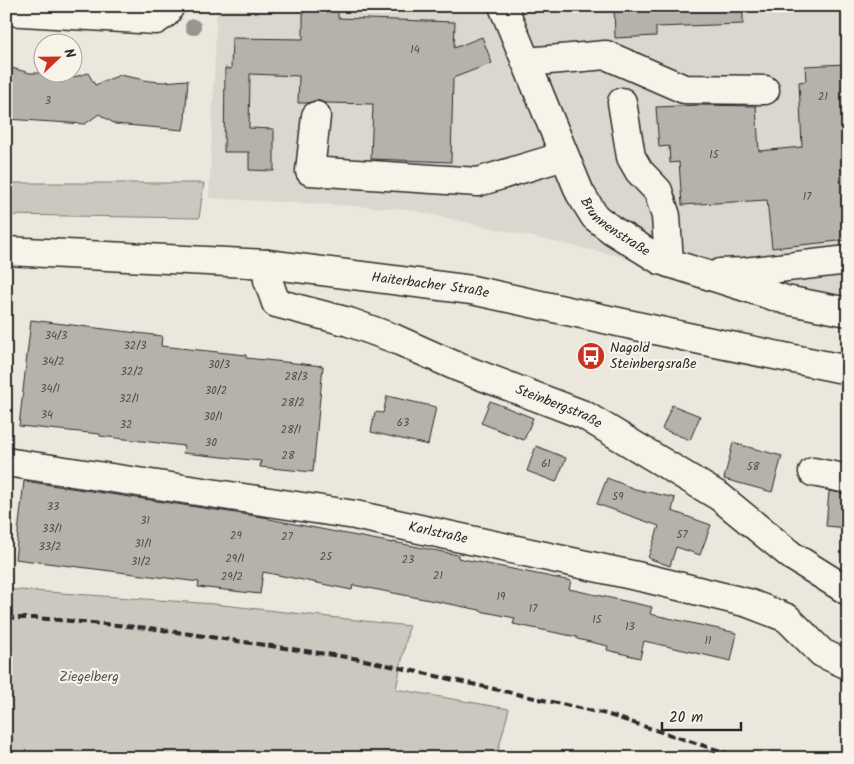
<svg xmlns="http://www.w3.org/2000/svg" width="854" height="764" viewBox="0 0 854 764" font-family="Kalam,sans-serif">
<rect width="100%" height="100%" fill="#ebe7dd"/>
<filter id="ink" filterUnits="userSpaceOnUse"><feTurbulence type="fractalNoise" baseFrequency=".02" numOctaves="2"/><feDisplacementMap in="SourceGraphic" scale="10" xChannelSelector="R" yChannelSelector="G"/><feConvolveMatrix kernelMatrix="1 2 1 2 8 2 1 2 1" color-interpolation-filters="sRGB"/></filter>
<g filter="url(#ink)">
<path fill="#dbd7ce" d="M217,6h631v322l-47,-9 -187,-64 -208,-46 -197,-11z"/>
<path fill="#cbc8bf" stroke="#7b7a75" d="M6,183h198l-5,35 -193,-3z
M6,589l208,15 195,22 -13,63 113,20 -13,49h-490z"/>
<path fill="#b5b2ab" stroke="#2b2b2b" d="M303,6h35v12l117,4 -1,26 28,-11 10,26 -39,15 -2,84 -80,-3 2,-55 -48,-1 -8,-3 -9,3h-10l1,-27 -49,-2 -1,54 25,1v42l-25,-1v-18h-25l1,-84 6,1 1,-31 71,1z
M614,6h129v18l-87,3v9l-41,2z
M845,64l3,62v114l-76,8 -5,-48 -85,5 -3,-43 -9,1 -1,-17 -10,1 -3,-40 44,-2 56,1 3,45 43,-4 -3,-65 7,-1 -1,-15z
M8,67l22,6h22l14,3 8,1 14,-4 7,12 25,-10 30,6 13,1 25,-2 -3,39 -2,11 -68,-6 -16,-10 -14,10 -79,-5v-37z
M31,320l131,16 -1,10 85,9v3l77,8 -10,106 -53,-5 1,-6 -78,-8 1,-7 -84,-10v-2l-81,-8z
M387,396l49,11 -8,38 -57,-13 4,-20 8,1z
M490,401l43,17 -9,22 -43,-17z
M672,405l28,11 -10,24 -28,-11z
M733,443l49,13 -10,36 -48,-13z
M536,446l30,12 -10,24 -29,-11z
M607,478l28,11 40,9 -3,13 39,14 -11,30 -24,-8 -6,19 -22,-8 11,-32 -62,-22z
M24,481l245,37v1l124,24v-1l65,13v3l113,23 -2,8 83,18 -2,7 87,19 -6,28 -87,-20 -4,17 -33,-8 1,-4 -31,-7v-2l-64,-13 2,-6 -35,-7v-1l-127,-25 -1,5 -89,-18 -3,22 -62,-7 1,-5 -184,-23z
M829,491l19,3v34l-22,-2z"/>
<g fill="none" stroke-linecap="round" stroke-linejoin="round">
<defs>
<g id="minor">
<path id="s1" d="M503,6l77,187 15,24 17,13 48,30 126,40 62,12"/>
<path d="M6,11l150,9 10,-7 4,-7"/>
<path d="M526,62l80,-7 78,34 81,1"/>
<path d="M622,102l9,55 8,14 19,20 8,25 3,47"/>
<path d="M316,116l-6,55 168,11 86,-26"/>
<path id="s2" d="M267,264l1,16 8,23 73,19 44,16 65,29 126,48 136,82 72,59 56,35"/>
<path d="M720,273l24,-1 104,-12"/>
<path id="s3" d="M6,462l349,53 286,62 107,26 39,15 35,35 26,12"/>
<path d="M813,472l35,7"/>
</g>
<g id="major">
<path id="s4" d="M6,251l261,13 205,26 229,50 147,30"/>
</g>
</defs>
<use href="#minor" stroke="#2b2b2b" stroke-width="31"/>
<use href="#major" stroke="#2b2b2b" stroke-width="31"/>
<use href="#minor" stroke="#f7f3e8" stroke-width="28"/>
<use href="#major" stroke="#f7f3e8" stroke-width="28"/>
<path stroke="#2b2b2b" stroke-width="4" stroke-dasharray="8 4" stroke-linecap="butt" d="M6,618h31l112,10 211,31 246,55 136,44"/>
</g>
<circle fill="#97958f" cx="193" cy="27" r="8"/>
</g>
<defs>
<symbol id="bus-disc" viewBox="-11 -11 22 22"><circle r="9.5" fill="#c8321e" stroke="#f7f3e8"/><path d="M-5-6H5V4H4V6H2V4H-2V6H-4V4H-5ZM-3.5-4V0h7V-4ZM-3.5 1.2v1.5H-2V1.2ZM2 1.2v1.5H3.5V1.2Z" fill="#fff"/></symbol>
</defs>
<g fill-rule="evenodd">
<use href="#bus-disc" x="575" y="340" width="32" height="32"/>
</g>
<g text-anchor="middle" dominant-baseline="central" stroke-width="4.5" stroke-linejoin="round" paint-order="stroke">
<g font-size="11" fill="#4e4d4b">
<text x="415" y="50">14</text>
<text x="823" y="97">21</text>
<text x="48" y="101">3</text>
<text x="714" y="155">15</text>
<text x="807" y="197">17</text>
<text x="56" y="336">34/3</text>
<text x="135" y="346">32/3</text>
<text x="53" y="362">34/2</text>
<text x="219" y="365">30/3</text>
<text x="132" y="372">32/2</text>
<text x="296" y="377">28/3</text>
<text x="50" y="389">34/1</text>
<text x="216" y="391">30/2</text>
<text x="129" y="399">32/1</text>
<text x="293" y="403">28/2</text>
<text x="47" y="415">34</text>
<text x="213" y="417">30/1</text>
<text x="403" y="423">63</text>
<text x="126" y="425">32</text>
<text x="291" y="430">28/1</text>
<text x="211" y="443">30</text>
<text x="288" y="456">28</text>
<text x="546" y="464">61</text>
<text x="753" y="467">58</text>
<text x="618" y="497">59</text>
<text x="53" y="507">33</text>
<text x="145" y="521">31</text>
<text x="52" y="529">33/1</text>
<text x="682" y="535">57</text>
<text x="236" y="536">29</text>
<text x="287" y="537">27</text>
<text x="143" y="544">31/1</text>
<text x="50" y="547">33/2</text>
<text x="326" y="557">25</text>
<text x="235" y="559">29/1</text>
<text x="408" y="560">23</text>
<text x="141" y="562">31/2</text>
<text x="438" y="576">21</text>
<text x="232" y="577">29/2</text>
<text x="501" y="597">19</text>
<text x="533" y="609">17</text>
<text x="597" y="620">15</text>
<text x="630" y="627">13</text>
<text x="708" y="641">11</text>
</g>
<g font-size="14" fill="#2b2b2b" stroke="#f7f3e8">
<text stroke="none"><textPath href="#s1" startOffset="252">Brunnenstraße</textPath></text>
<text stroke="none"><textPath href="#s4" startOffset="426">Haiterbacher Straße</textPath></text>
<text stroke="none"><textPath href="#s2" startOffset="342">Steinbergstraße</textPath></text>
<text stroke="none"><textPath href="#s3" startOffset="438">Karlstraße</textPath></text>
</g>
<g font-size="14" fill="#2b2b2b" stroke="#f7f3e8" text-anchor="start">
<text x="610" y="348">Nagold<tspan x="610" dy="16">Steinbergsraße</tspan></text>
</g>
<g font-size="14" fill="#535250" stroke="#f7f3e8">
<text x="89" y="677">Ziegelberg</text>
</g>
</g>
<rect width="854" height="764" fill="none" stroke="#f7f3e8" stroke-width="25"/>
<rect x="12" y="12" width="829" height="739" fill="none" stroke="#2b2b2b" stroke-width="2" filter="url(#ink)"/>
<g transform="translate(58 58) rotate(68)"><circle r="24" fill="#f7f3e8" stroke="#a5a39c"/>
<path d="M0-4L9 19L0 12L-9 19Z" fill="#c8321e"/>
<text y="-8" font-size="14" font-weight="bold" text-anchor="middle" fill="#2b2b2b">N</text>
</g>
<path d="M662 722v8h79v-8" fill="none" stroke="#2b2b2b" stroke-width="2.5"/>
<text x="669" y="722" font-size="15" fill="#2b2b2b" stroke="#f7f3e8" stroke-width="4" paint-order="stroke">20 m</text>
</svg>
